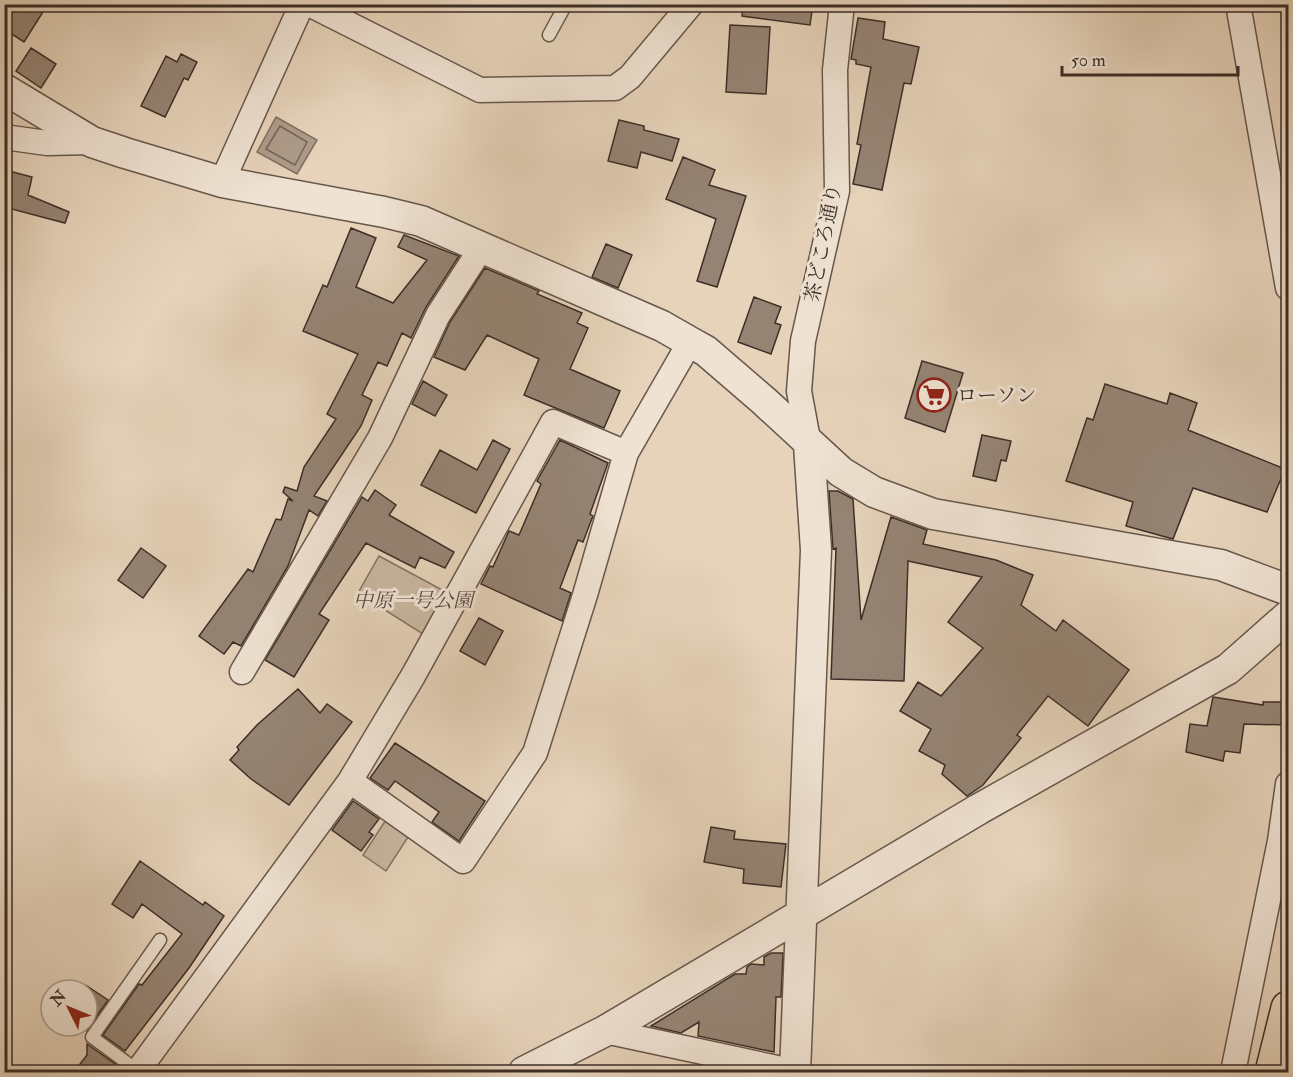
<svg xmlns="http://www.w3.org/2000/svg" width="1293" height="1077" viewBox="0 0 1293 1077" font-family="'IM FELL Double Pica','Noto Serif JP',serif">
<rect width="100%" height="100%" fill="#e6d3ba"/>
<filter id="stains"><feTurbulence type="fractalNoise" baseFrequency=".00333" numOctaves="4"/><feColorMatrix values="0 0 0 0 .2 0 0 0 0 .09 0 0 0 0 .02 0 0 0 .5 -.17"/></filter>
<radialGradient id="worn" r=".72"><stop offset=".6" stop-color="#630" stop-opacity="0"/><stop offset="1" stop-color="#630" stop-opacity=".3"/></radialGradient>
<path fill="#c9b7a1" stroke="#837264" stroke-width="1.5" d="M379,556l69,37 -22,43 -68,-43z
M389,815l23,16 -26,40 -23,-16z"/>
<path fill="#ad9b88" stroke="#806f62" stroke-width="1.5" d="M276,117l41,23 -20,34 -40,-22z"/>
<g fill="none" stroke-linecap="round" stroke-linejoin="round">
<path stroke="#756458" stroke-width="1.5" d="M280,126l27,16 -12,23 -29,-16z"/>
</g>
<path fill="#958474" stroke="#3d2e28" stroke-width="1.5" d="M10,4h38l-24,38 -20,-13v-16z
M743,4h70l-3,21 -68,-9z
M858,18l27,4 -2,17 36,8 -8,37 -7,-1 -22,107 -29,-6 8,-39 -4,-1 14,-77 -15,-3v-4l-5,-1z
M730,25l40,2 -4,67 -40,-2z
M31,48l25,16 -15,24 -25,-17z
M181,54l16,8 -9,18 -4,-2 -19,39 -24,-11 25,-50 11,6z
M619,120l25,6v4l35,9 -7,22 -31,-9 -4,16 -29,-7z
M683,157l32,13 -6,15 37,11 -29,91 -20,-6 19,-62 -50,-20z
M9,171l23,6 -4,18 41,17 -4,11 -61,-16v-20z
M351,228l25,10 -20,49 37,16 34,-43 -29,-13 6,-12 55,21 -33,51 -15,31 -9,-5 -15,33 -9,-4 -16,33 10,5 -11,26 -47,70 13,5 -9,15 -9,-6 -21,56 -47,80 -8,-4 -9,12 -25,-18 49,-67 5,3 23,-53 5,1 7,-21 5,2 -10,-9 2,-5 12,4 7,-24 32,-48 -9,-5 31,-60 -55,-23 20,-46 4,2z
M606,244l26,11 -14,33 -26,-11z
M485,268l54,23 -2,3 45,19 -5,10 11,5 -18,41 50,22 -16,37 -80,-33 15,-36 -52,-24 -22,35 -31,-13 16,-35z
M754,297l27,10 -6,16 6,2 -10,29 -33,-12z
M922,361l41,12 -18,59 -40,-14z
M423,381l24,14 -12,21 -23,-12z
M1105,384l62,20 3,-11 27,10 -9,27 97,39 -18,43 -74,-24 -20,51 -47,-13 7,-24 -67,-21 21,-63 6,2z
M982,435l29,6 -5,20 -5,-1 -5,21 -23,-5z
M493,440l17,9 -34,64 -55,-28 19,-35 37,20z
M560,440l48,23 -18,51 3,2 -2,5 -8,21 -5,-2 -18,48 11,5 -9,28 -81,-37 9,-18 3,1 16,-36 10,4 22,-51 -4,-3z
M375,490l21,15 -7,10 65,37 -9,16 -25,-11 -5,11 -49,-25 -47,71 10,6 -35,57 -29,-17 97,-163 6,4z
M829,491h9l15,8 8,121 30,-103 36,13 -4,14 73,16 37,15 -12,30 35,26 7,-11 66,50 -41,56 -40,-30 -31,39 4,3 -38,47 -16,11 -25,-22 3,-9 -26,-14 12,-22 -31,-18 18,-29 23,14 42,-48 -35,-26 34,-45 -74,-16 -4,120 -73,-2 5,-131 -3,1z
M141,548l25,18 -23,32 -25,-18z
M479,618l24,13 -18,34 -25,-14z
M298,689l22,24 7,-9 25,18 -63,83 -38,-26 -21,-19 9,-10 -2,-3 20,-22z
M1213,697l50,8v-3h19v6l6,2v15l-44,-1 -4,29 -15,-2 -2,10 -37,-9 4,-28 17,2z
M395,743l90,58 -26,40 -27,-19 7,-10 -44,-31 -7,9 -18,-12z
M353,801l26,18 -10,13 4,3 -12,16 -29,-21z
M711,827l24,4 -1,8 52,5 -5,43 -38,-4 1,-14 -40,-7z
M140,861l63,44 2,-3 19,14 -35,52 -64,83 -22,-16 36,-51 3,1 40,-51 -40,-30 -9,14 -21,-14z
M771,953h12l-2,44h-5l-2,55 -76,-16 1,-14 -18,11 -30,-7 84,-52h11l1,-7 4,-3 13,1v-8z
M87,986l21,14 -21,30z
M87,1044l28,20 -7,8h-34l13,-17z"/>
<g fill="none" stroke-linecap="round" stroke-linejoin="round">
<defs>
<path id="service" d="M549,35l17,-31
M138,1071l-46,-34 68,-97"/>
<path id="minor" d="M309,4l171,86 135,-2 15,-11 61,-73
M1238,4l50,284
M4,137l43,6 45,-1
M222,182l80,-178
M809,445l-10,-54 4,-50 34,-150 -2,-121 7,-66
M242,672l138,-234 58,-123 44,-68
M350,781l113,80 72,-108 50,-158 41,-142
M605,1031l191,41
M137,1072l213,-291 63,-105 140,-254 73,31 64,-111
M1233,1072l47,-231 8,-57"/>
<path id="tertiary" d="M4,89l88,53 33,11 97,29 162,30 37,9 241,105 28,16 16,9 58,50 77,71 33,20 59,22 288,51 67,25
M524,1072l81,-41 374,-222 249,-140 60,-53
M795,1072l21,-522 -7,-105"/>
<path id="motorway" d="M1272,1072l16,-64"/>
</defs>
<use href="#service" stroke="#67574c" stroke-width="15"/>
<use href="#minor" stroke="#67574c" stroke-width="27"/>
<use href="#tertiary" stroke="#67574c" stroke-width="33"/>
<use href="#motorway" stroke="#3d2e28" stroke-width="36"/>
<use href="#service" stroke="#efe2d2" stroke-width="12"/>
<use href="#minor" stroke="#efe2d2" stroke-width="24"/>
<use href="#tertiary" stroke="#efe2d2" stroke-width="30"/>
<use href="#motorway" stroke="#e6d3ba" stroke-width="33"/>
</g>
<defs>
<symbol id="supermarket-ring" viewBox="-11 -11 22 22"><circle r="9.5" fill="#efe2d2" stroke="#8f2418" stroke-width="1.5"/><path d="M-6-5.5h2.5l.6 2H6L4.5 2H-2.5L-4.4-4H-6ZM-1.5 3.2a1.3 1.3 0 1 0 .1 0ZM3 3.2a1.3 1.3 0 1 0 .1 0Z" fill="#8f2418"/></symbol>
</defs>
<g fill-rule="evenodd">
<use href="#supermarket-ring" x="915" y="376" width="38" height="38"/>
</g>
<g text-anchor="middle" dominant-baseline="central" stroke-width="6" stroke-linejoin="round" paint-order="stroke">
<g font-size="20" fill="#3d2e28" stroke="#efe2d2">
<text transform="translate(823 243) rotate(-79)">茶どころ通り</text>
</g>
<g font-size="20" fill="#3d2e28" stroke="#efe2d2" text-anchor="start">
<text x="957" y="395">ローソン</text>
</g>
<g font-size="20" font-style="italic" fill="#594940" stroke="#efe2d2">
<text x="413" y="600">中原一号公園</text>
</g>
</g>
<rect width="1293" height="1077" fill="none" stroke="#e6d3ba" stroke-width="24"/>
<rect x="6" y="6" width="1281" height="1065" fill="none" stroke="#3d2e28" stroke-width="3"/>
<rect x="12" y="12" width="1269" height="1053" fill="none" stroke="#3d2e28" stroke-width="1.5"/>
<g transform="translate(69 1008) rotate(313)"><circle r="28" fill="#efe2d2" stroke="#a89a8e" stroke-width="1.5"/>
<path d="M0-4.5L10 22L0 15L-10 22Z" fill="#8f2418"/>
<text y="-9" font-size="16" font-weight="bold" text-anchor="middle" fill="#3d2e28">N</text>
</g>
<path d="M1062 66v9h176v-9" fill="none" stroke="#3d2e28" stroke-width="3"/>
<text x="1071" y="66" font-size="18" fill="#3d2e28" stroke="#efe2d2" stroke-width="4.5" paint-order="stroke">50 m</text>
<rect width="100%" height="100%" filter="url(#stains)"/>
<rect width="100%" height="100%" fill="url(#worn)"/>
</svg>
